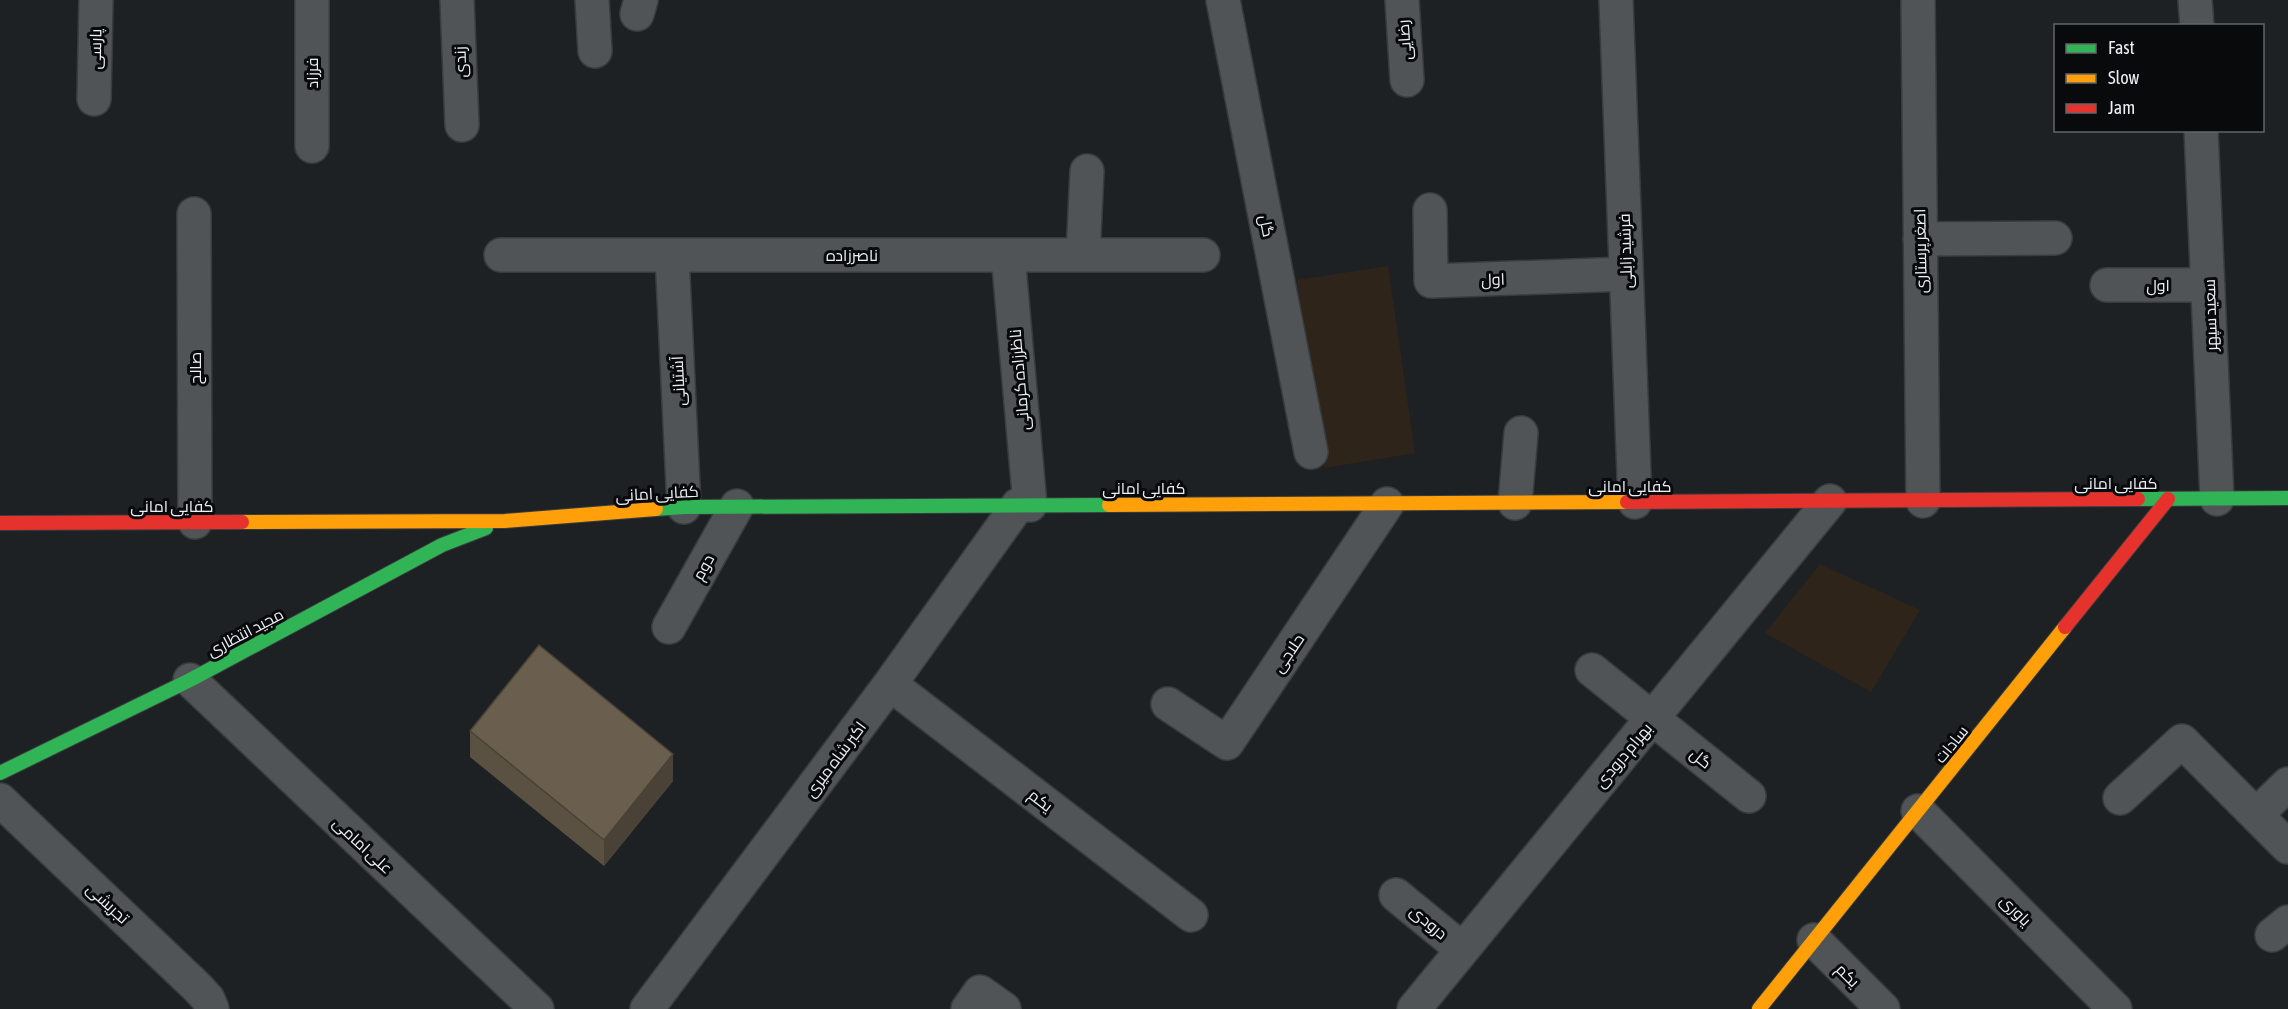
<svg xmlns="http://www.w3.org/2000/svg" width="2288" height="1009" viewBox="0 0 2288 1009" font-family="'Asap Condensed',Cairo,sans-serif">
<rect width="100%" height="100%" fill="#1e2123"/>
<path fill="#2e2419" d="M1388,266l27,187 -91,15 -27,-188z
M1820,564l100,46 -49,82 -106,-59z"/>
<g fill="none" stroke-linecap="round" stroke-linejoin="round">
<defs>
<path id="street" d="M312,0v146
M457,0l5,125
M592,0l3,51
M1223,0l88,452
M1402,0l5,80
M1616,0l19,502
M1918,0l5,501
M2195,0l2,26
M637,14l4,-14
M94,99l2,-99
M2201,130l16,369
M1430,210l1,71 195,-7
M194,214l1,308
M1920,239l135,-1
M501,255h702
M672,255l12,252
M1008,255l22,250
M1083,255l4,-84
M2107,285h101
M1515,503l6,-70
M669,627l68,-121
M1592,670l157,126
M190,680l347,329
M890,684l301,231
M1168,704l59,39 160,-239
M2120,798l62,-57 106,106
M0,800l198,188 10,11 4,10
M1918,811l197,198
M2257,814l31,-30
M1396,895l66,54
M2272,935l16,-13
M1814,940l69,69
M647,1009l243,-325 128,-179
M968,1009l12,-17 24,17
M1414,1009l416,-508"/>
<path id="fast" d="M2138,499l150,-1
M656,509l28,-2 425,-2
M0,773l190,-93 252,-135 44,-17"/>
<path id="slow" d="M1109,505l518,-3
M242,522l263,-1 151,-12
M1759,1009l306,-382"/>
<path id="jam" d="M1627,502l511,-3
M0,523l242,-1
M2065,627l103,-128"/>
</defs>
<use href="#street" stroke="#393c3e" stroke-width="36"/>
<use href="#fast" stroke="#393c3e" stroke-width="16"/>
<use href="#slow" stroke="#393c3e" stroke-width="16"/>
<use href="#jam" stroke="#393c3e" stroke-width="16"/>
<use href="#street" stroke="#515456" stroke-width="33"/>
<use href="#fast" stroke="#30b455" stroke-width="14"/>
<use href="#slow" stroke="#ff9f0a" stroke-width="14"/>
<use href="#jam" stroke="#e5322d" stroke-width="14"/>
</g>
<path fill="#5b5143" d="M470,731l203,50 -69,85 -134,-109z"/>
<path fill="#4a4237" d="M673,754v27l-69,85v-26z"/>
<path fill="#6a5e4e" stroke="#4a4237" stroke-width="1.5" d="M539,645l134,109 -69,86 -134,-109z"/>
<g text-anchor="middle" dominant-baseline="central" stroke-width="6" stroke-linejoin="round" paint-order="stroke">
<g font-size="16" fill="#ecf0f4" stroke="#080a0c">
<text transform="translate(1404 40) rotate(-94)">رضایی</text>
<text transform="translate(95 49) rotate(-89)">پارسی</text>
<text transform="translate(460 62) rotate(-92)">زندی</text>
<text transform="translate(312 73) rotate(-90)">فرزاد</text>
<text transform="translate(1267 226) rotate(79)">گل</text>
<text transform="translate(1625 251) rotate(-92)">فرشید زابلی</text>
<text transform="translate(1920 251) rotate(-91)">اصغر پرستاری</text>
<text x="852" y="255">ناصرزاده</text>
<text transform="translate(1493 279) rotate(-2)">اول</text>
<text x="2158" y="285">اول</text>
<text transform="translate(2210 315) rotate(-92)">سعید سپهر</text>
<text transform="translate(195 368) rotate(-90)">صالح</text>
<text transform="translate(1019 380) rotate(-95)">ناظرزاده کرمانی</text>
<text transform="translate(678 381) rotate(-93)">آشتیانی</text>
<text x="2116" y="483">کفایی امانی</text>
<text x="1630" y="486">کفایی امانی</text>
<text x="1144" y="488">کفایی امانی</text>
<text transform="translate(657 493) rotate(-3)">کفایی امانی</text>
<text x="172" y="506">کفایی امانی</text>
<text transform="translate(703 567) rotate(-61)">دوم</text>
<text transform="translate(245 632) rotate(-28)">مجید انتظاری</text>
<text transform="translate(1288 653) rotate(-56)">حلاجی</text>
<text transform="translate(1951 744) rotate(-51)">سادات</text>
<text transform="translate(1623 755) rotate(-50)">بهرام درودی</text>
<text transform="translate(1701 758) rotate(39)">گل</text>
<text transform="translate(835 759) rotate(-53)">اکبر شاه میری</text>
<text transform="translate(1041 800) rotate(38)">یکم</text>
<text transform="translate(363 845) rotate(43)">علی امامی</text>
<text transform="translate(108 903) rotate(43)">تجریشی</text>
<text transform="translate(2016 910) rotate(45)">یاوری</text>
<text transform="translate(1429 922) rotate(40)">درودی</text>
<text transform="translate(1848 975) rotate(45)">یکم</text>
</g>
</g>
<rect x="2054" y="24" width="210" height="108" fill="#080a0c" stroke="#636669" stroke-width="1.5"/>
<rect x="2066" y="44" width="30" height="9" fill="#30b455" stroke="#636669" stroke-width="1.5"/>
<text x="2108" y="54" font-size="18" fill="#ecf0f4">Fast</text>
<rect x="2066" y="74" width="30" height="9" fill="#ff9f0a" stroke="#636669" stroke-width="1.5"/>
<text x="2108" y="84" font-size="18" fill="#ecf0f4">Slow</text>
<rect x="2066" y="104" width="30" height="9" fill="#e5322d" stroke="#636669" stroke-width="1.5"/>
<text x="2108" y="114" font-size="18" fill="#ecf0f4">Jam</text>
</svg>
